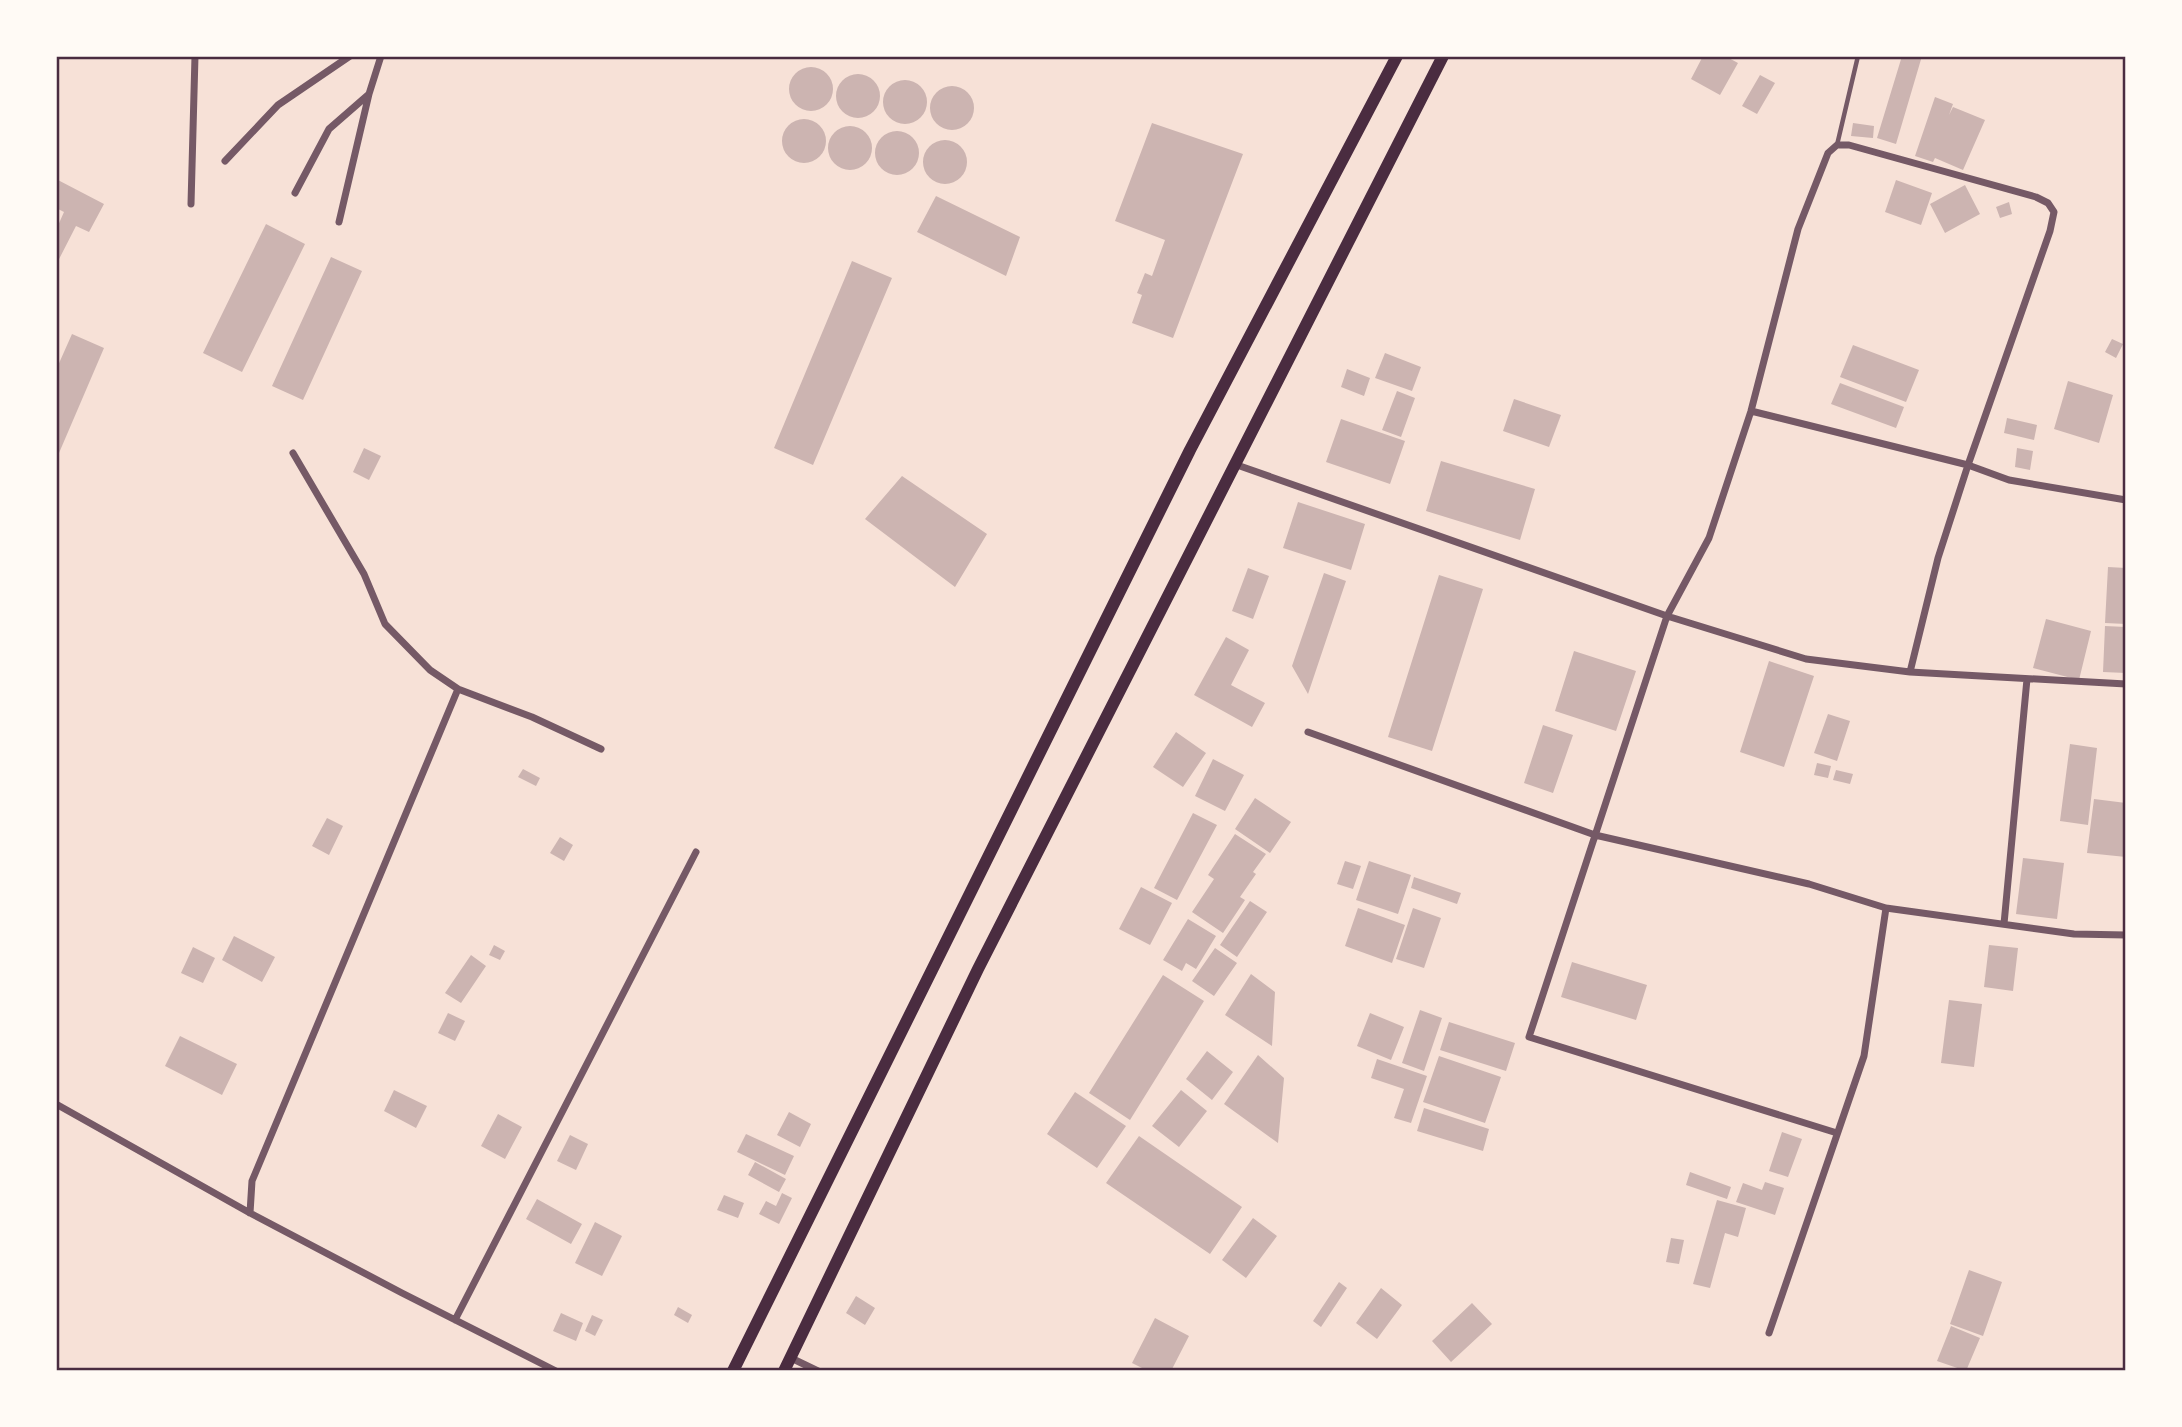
<svg xmlns="http://www.w3.org/2000/svg" width="2182" height="1427" viewBox="0 0 2182 1427" font-family="'Archivo Narrow',sans-serif">
<rect width="100%" height="100%" fill="#f7e1d7"/>
<path fill="#ccb4b1" d="M1214,56h35v3l-35,-1z
M1703,56h22l13,7 -18,32 -29,-16z
M1902,56h20l-26,88 -19,-6z
M789 89a22 22 0 1 1 44 0a22 22 0 1 1-44 0Z
M836 96a22 22 0 1 1 44 0a22 22 0 1 1-44 0Z
M1760,75l15,8 -18,31 -15,-8z
M883 102a22 22 0 1 1 44 0a22 22 0 1 1-44 0Z
M930 108a22 22 0 1 1 44 0a22 22 0 1 1-44 0Z
M1935,97l18,7 -4,11 4,-8 32,13 -22,50 -28,-12 -2,4 -18,-6z
M782 141a22 22 0 1 1 44 0a22 22 0 1 1-44 0Z
M1152,123l91,31 -70,184 -41,-15 10,-28 -5,-2 8,-20 7,3 13,-36 -50,-19z
M1853,123l21,3 -1,12 -22,-2z
M828 148a22 22 0 1 1 44 0a22 22 0 1 1-44 0Z
M875 153a22 22 0 1 1 44 0a22 22 0 1 1-44 0Z
M923 162a22 22 0 1 1 44 0a22 22 0 1 1-44 0Z
M56,179l48,25 -15,28 -13,-6 -20,39v-35l8,-18 -8,-4z
M1896,180l36,13 -11,32 -36,-13z
M1965,185l15,29 -35,19 -15,-29z
M936,196l84,41 -14,39 -89,-44z
M2009,202l3,12 -12,4 -4,-11z
M266,224l39,20 -63,128 -39,-19z
M331,257l31,14 -59,129 -31,-14z
M852,261l40,17 -79,187 -39,-17z
M72,334l32,14 -48,112v-90z
M2112,339l11,5 -7,14 -11,-6z
M1853,345l66,25 -13,32 -66,-25z
M1385,353l36,14 -9,24 -37,-13z
M1347,369l23,9 -6,18 -23,-9z
M2068,381l45,14 -14,48 -45,-14z
M1840,383l64,24 -8,21 -65,-24z
M1397,391l18,7 -14,39 -19,-7z
M1514,399l47,16 -12,32 -46,-16z
M2007,418l30,7 -3,15 -30,-7z
M1341,419l64,22 -15,43 -64,-22z
M364,448l17,8 -12,24 -16,-8z
M2017,448l16,3 -3,19 -15,-3z
M1441,461l94,28 -15,51 -94,-29z
M902,476l85,58 -32,53 -90,-68z
M1298,502l67,22 -14,46 -68,-22z
M2108,567l18,1v56l-21,-1z
M1248,568l21,8 -16,43 -21,-8z
M1324,573l22,8 -38,113 -16,-28z
M1439,575l44,14 -51,162 -44,-14z
M2046,619l45,12 -12,49 -46,-12z
M2105,626l21,1v46l-23,-1z
M1226,637l23,13 -18,35 34,18 -13,24 -58,-32z
M1574,651l62,20 -20,60 -61,-20z
M1769,661l45,15 -30,91 -44,-15z
M1828,714l22,7 -13,40 -23,-8z
M1543,725l30,10 -20,58 -29,-10z
M1176,732l30,21 -23,34 -30,-20z
M2070,744l27,4 -9,77 -28,-4z
M1213,759l31,16 -19,36 -30,-15z
M1817,763l14,3 -3,12 -14,-3z
M523,769l17,9 -4,8 -18,-9z
M1836,770l17,4 -3,10 -17,-4z
M1255,798l36,24 -21,31 -35,-24z
M2094,799l32,4v54l-39,-4z
M1193,813l24,12 -40,75 -23,-12z
M327,818l16,8 -14,29 -17,-9z
M1235,834l31,20 -13,18 3,2 -16,23 5,3 -22,33 -31,-21 22,-33 -6,-4z
M560,837l13,8 -9,16 -14,-8z
M2023,858l41,5 -7,56 -41,-5z
M1345,861l16,5 -8,23 -16,-5z
M1369,861l42,14 -13,39 -42,-14z
M1414,877l47,16 -4,11 -46,-16z
M1141,887l31,16 -22,42 -31,-16z
M1250,901l17,11 -30,45 -17,-12z
M1358,908l47,17 -13,38 -47,-17z
M1413,908l28,10 -17,50 -28,-9z
M1188,919l28,17 -20,33 -10,-6 -4,8 -19,-11z
M234,936l41,21 -13,25 -40,-22z
M494,945l11,6 -5,9 -11,-5z
M1989,945l29,3 -5,43 -29,-4z
M193,947l22,11 -12,25 -22,-10z
M1215,948l22,15 -23,33 -22,-15z
M471,955l15,11 -25,37 -16,-10z
M1572,962l75,23 -11,35 -75,-23z
M1251,974l24,18 -3,54 -47,-31z
M1163,975l41,26 -74,119 -41,-27z
M1949,1000l33,4 -8,63 -33,-4z
M1420,1010l22,8 -18,53 -22,-8z
M448,1013l17,8 -10,20 -17,-8z
M1370,1013l34,14 -13,33 -34,-14z
M1449,1022l66,21 -9,28 -66,-21z
M180,1036l57,28 -15,31 -57,-29z
M1207,1051l26,21 -21,28 -26,-21z
M1258,1055l26,23 -6,65 -54,-39z
M1439,1056l62,21 -16,46 -62,-21z
M1377,1059l50,17 -16,47 -17,-5 10,-29 -33,-11z
M394,1090l33,16 -11,22 -32,-17z
M1181,1090l26,21 -28,36 -27,-21z
M1075,1092l51,34 -29,42 -50,-34z
M1424,1108l65,21 -6,22 -66,-20z
M789,1112l22,12 -11,23 -23,-12z
M498,1114l24,13 -17,32 -24,-13z
M1782,1132l20,7 -14,38 -19,-6z
M746,1134l48,22 -9,19 -48,-23z
M570,1135l18,9 -12,26 -19,-9z
M1139,1136l103,71 -32,47 -104,-71z
M755,1162l31,17 -7,13 -31,-17z
M1690,1172l41,15 -4,12 -41,-14z
M1765,1182l19,6 -9,27 -39,-13 7,-19 19,7z
M782,1193l10,5 -13,26 -20,-10 7,-13 10,5z
M724,1195l20,8 -6,15 -21,-8z
M537,1199l45,25 -11,20 -45,-25z
M1717,1200l29,8 -8,29 -13,-4 -15,55 -17,-4z
M1253,1218l24,18 -31,42 -24,-18z
M595,1222l27,14 -20,40 -27,-13z
M1671,1238l13,2 -5,24 -13,-2z
M1969,1270l33,12 -19,54 -33,-12z
M1339,1282l8,6 -26,39 -8,-6z
M1381,1288l21,17 -25,34 -21,-16z
M856,1296l19,12 -10,17 -19,-12z
M1472,1303l20,21 -41,38 -19,-21z
M678,1307l14,8 -4,8 -14,-8z
M561,1313l22,10 -7,18 -23,-10z
M592,1315l11,5 -8,16 -10,-5z
M1155,1318l34,18 -18,35h-23l-16,-8z
M1951,1326l29,12 -14,33 -29,-10z"/>
<g fill="none" stroke-linecap="round" stroke-linejoin="round">
<path stroke="#755966" stroke-width="4.5" d="M1837,145l21,-89"/>
<path stroke="#755966" stroke-width="7" d="M225,161l53,-56 72,-49
M295,193l34,-64 39,-34
M191,204l4,-148
M339,222l30,-128 12,-38
M1751,411l217,54 41,15 117,20
M1237,465l430,151 139,43 104,13 216,12
M458,689l74,28 69,32
M1308,732l287,103 214,49 77,24 188,26 52,1
M2004,924l23,-245
M56,1104l194,109 152,80 154,78
M1837,1133l-308,-96 138,-421 42,-78 42,-127 47,-182 30,-76 9,-8h12l187,52 12,6 6,9 -4,19 -82,234 -30,93 -28,114
M250,1213l2,-32 206,-492 -28,-19 -45,-46 -21,-50 -71,-121
M455,1320l241,-468
M1769,1333l95,-277 22,-148
M791,1358l27,13"/>
<path stroke="#4a2c40" stroke-width="12" d="M733,1371l457,-921 207,-394
M784,1371l194,-402 465,-913"/>
</g>
<rect width="2182" height="1427" fill="none" stroke="#fffaf5" stroke-width="116"/>
<rect x="58" y="58" width="2066" height="1311" fill="none" stroke="#4a2c40" stroke-width="2.5"/>
</svg>
